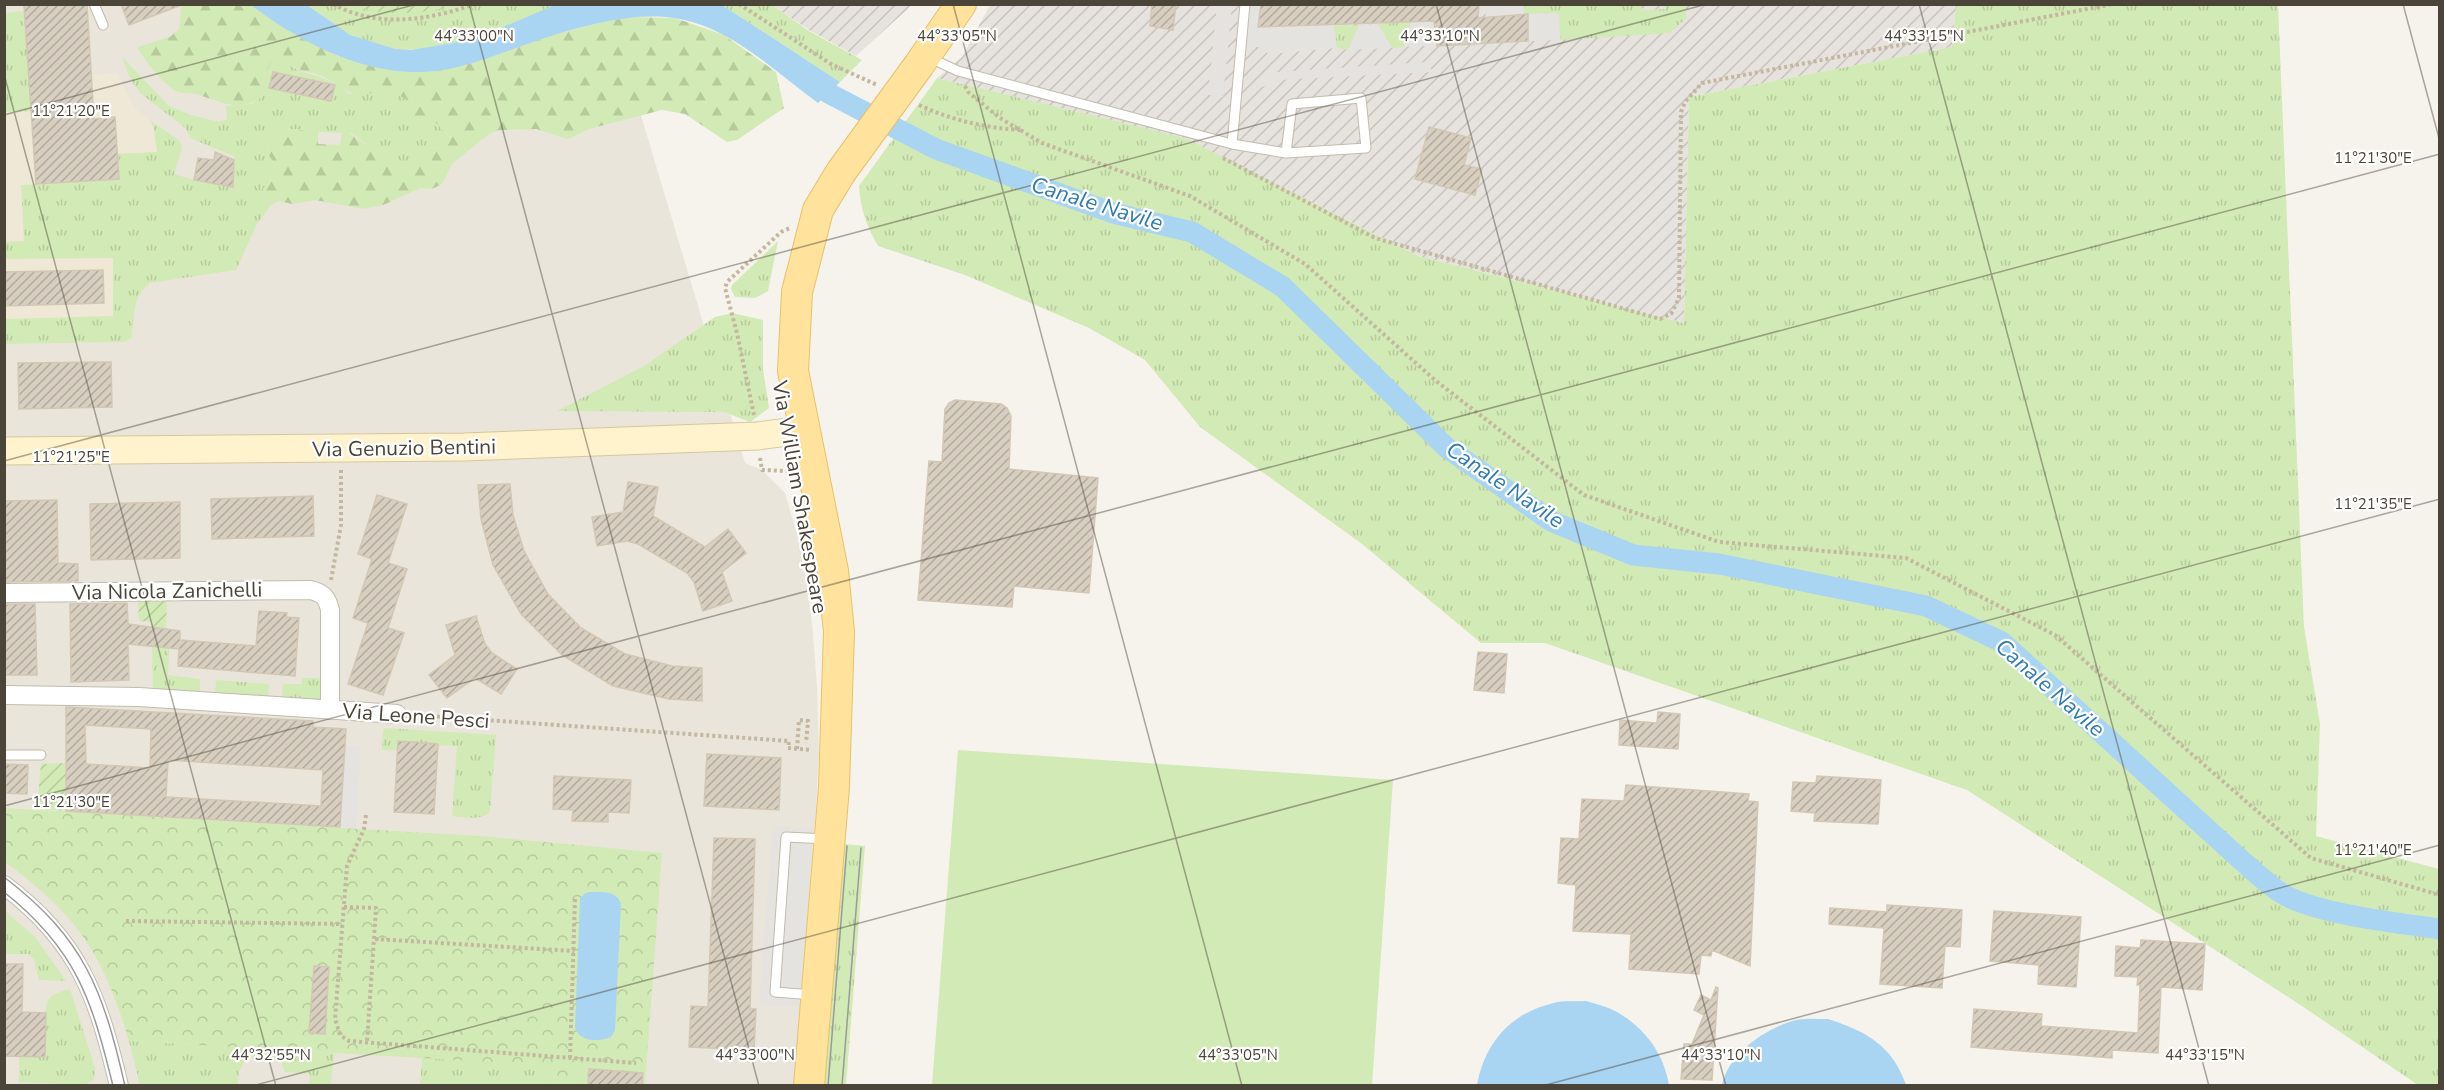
<svg xmlns="http://www.w3.org/2000/svg" width="2444" height="1090" viewBox="0 0 2444 1090" font-family="'Nunito Sans',sans-serif">
<defs>
<pattern id="industrial-furrows" width="10" height="10" patternUnits="userSpaceOnUse" patternTransform="scale(1.5)"><rect width="10" height="10" fill="#e6e2dd"/><path d="M-1 1l2-2M0 10L10 0M9 11l2-2" fill="none" stroke="#c7c3be"/></pattern>
<pattern id="grass-tufts" width="24" height="20" patternUnits="userSpaceOnUse" patternTransform="scale(1.5)"><rect width="24" height="20" fill="#d2eab5"/><path d="M3 7l-1-3M5 7V3M7 7l1-3M15 17l-1-3M17 17v-4M19 17l1-3" fill="none" stroke="#b6ca9c"/></pattern>
<pattern id="forest-firs" width="22" height="20" patternUnits="userSpaceOnUse" patternTransform="scale(1.5)"><rect width="22" height="20" fill="#d2eab5"/><path d="M5 1l3.5 6h-7zM16 11l3.5 6h-7z" fill="#b6ca9c"/></pattern>
<pattern id="park-crowns" width="20" height="18" patternUnits="userSpaceOnUse" patternTransform="scale(1.5)"><rect width="20" height="18" fill="#d2eab5"/><path d="M2 6a3 3 0 1 1 6 0M12 15a3 3 0 1 1 6 0" fill="none" stroke="#b6ca9c"/></pattern>
<pattern id="garden-furrows" width="10" height="10" patternUnits="userSpaceOnUse" patternTransform="scale(1.5)"><rect width="10" height="10" fill="#d2eab5"/><path d="M-1 1l2-2M0 10L10 0M9 11l2-2" fill="none" stroke="#b6ca9c"/></pattern>
<pattern id="building-hatch" width="6" height="6" patternUnits="userSpaceOnUse" patternTransform="scale(1.5)"><rect width="6" height="6" fill="#d8cfc1"/><path d="M-1 1l2-2M0 6l6-6M5 7l2-2" fill="none" stroke="#b1aa9e"/></pattern>
</defs>
<rect width="100%" height="100%" fill="#f6f3ec"/>
<path fill="#eae5da" d="M5,5h246l20,15 354,42 120,401 17,7 23,23 16,55 11,74 5,63 2,66 -3,57 -22,277 -789,1z"/>
<path fill="url(#industrial-furrows)" d="M772,5h140l-56,51 -47,-26z
M990,5h966l-4,42 -263,50 -5,226 -266,-67 -234,-118 -247,-60 25,-21z"/>
<path fill="#efe8d6" d="M117,73l13,26 7,11 14,11 3,8 3,23 -40,2 7,188 -119,2v-264z"/>
<path fill="url(#grass-tufts)" d="M1642,4v6l24,-1v-4l20,-1v14l-16,15 -110,7 -1,-27 -36,1 1,-9z
M307,5h248c-44,21 -110,49 -159,44 -14,-1 -30,-8 -44,-13 -12,-5 -32,-23 -45,-31z
M722,5h50l37,26 53,29 -22,22z
M1956,5h322l26,622 16,97 -4,112 123,33v216h-21l-119,-81 -332,-214 -422,-147h-64l-119,-99 -162,-117 -55,-67 -56,-32 -124,-53 -87,-29c-11,-19 -18,-38 -19,-60l78,-108 248,60 233,118 266,67 5,-226 263,-50z
M25,11l6,100 -26,1 -1,-99z
M1411,22l-8,25 -11,1 -14,-24z
M1334,25h25l-11,25 -11,-2z
M122,57l47,49 22,9 28,7 8,-3 -1,-13 26,-2 9,-7 2,-20 9,-16 9,-2c20,19 49,14 68,35l21,-1 15,5 15,-2 11,6 2,12 12,11 11,-2 15,15 -6,10 -13,-1c-11,10 -20,15 -36,15l-5,-7 -19,-6 -20,-16 -33,-1 -1,3c-19,-7 -33,-10 -50,3l-1,15 8,11 -6,18 -6,7 8,16 -14,19 -21,46 -86,13c-18,12 -16,35 -18,55l-8,4 -119,2v-25l108,-3v-58l-108,1 -1,-17 20,-1 -3,-56 97,-6 -1,-25 40,-2 -3,-23 -3,-8 29,20 2,8 -8,25 20,6 39,7 1,-31 -42,-17 -8,-12 -44,-34 -10,-15z
M778,241l-10,50 -13,7 -20,-1 -4,-8 1,-4z
M732,313l31,7v49l6,39 -19,14 -26,-10 -167,-1 87,-45 71,-49z
M152,646l17,2 -1,27 32,4v13l-47,-3z
M302,678h18v22l-38,-3 1,-13h19z
M216,680l53,4 -1,13 -53,-4z
M386,728l110,7 -6,77c-9,9 -26,5 -38,4l5,-70c-26,-3 -50,6 -75,4l1,-20z
M844,844l21,2 -19,239 -23,1z
M4,910l32,28 30,43 -27,-1 -5,-20 -5,-6h-24z
M70,989l25,79 -1,12 -10,5 -65,-3v-26h26c0,-14 -3,-45 4,-57 4,-6 14,-8 21,-10z
M129,1041l205,12 -3,32h-22l1,-11 -25,-2 -5,-12c-23,-9 -43,-3 -42,24l-3,1h-95z
M422,1058l120,7 -2,20 -120,1z"/>
<path fill="url(#forest-firs)" d="M181,5h70l48,32 36,18 43,13 33,3 45,-3 92,-32 63,-16 23,-3 41,1 49,17 52,37 8,36 -47,32 -10,2 -42,-28 -23,-4 -73,19 -21,10 -32,-10 -35,1 -11,3 -38,31 -10,20 -10,5 -11,-1 -38,17 -20,4 -48,-9 -23,4 -13,-3 -8,4 -8,-16 6,-7 6,-18 -8,-11 1,-15c17,-13 31,-10 50,-3v9l22,1 2,-12 6,-1 24,17 19,6 6,7c15,0 24,-5 35,-15l13,1 6,-11 -15,-14 -11,2 -12,-11 -2,-12 -11,-6 -15,2 -15,-5 -9,4c-14,-4 -23,-14 -37,-20 -15,-7 -30,-5 -43,-18l-9,2 -9,16 -2,20c-21,17 -42,4 -65,-3 -6,-1 -13,0 -18,-2 -16,-8 -32,-30 -41,-45l33,-10 9,-8z"/>
<path fill="url(#park-crowns)" d="M5,808l475,28 182,17 -17,232h-105l1,-20 -412,-24c-26,-88 -51,-125 -124,-179z"/>
<path fill="url(#garden-furrows)" d="M350,5h108c-34,9 -75,12 -108,0z
M138,601h29l-1,28 -14,-2 -1,-5 -12,-1z
M66,763v48l-29,-2 4,-45z"/>
<path fill="#d2eab5" d="M958,750l435,30 -21,305h-440z"/>
<path fill="#e5e3e0" d="M1262,4l-2,23 74,-2 3,23 -68,6 -11,-7 -14,1 4,-43z
M1217,5h15l-9,92 -15,-2z
M1487,5h37v9l35,-1 1,27 -157,7 8,-25 74,-4z
M1378,24l14,24 -44,2 11,-25z
M1427,62l6,10 -155,8 -25,11v-8l24,-11z
M345,746l16,1 -5,82 -16,-2z
M773,826l40,3 -13,178 -41,-3z"/>
<path fill="#a9d4f2" d="M251,5h56l43,30 45,14 16,1 54,-9 24,-8 66,-28h167l118,77 -22,21c-44,-32 -88,-77 -144,-85 -34,-5 -70,3 -103,12 -38,10 -74,27 -113,37 -74,19 -149,-18 -207,-62z
M589,892c13,0 26,-2 32,11l-6,127 -4,7c-12,5 -31,5 -36,-9l5,-129 4,-5z
M1586,1001c10,3 22,6 31,11 28,16 47,42 52,73h-192c8,-42 33,-72 77,-82 10,-3 22,-1 32,-2z
M1828,1019c38,12 65,27 78,66h-184c7,-32 44,-57 74,-65 10,-2 22,-1 32,-1z"/>
<g fill="none" stroke-linecap="round" stroke-linejoin="round">
<path stroke="#a9d4f2" stroke-width="21" d="M806,77l24,17 106,55 177,64 79,19 91,55 164,161 104,73 82,34 86,9 207,42 76,36 239,218c13,11 26,24 40,33 34,21 117,30 159,36"/>
</g>
<path fill="url(#building-hatch)" stroke="#d3c7b4" stroke-width="1.5" fill-rule="evenodd" d="M87,4l7,115 21,-2 4,62 -83,5 -12,-179z
M121,4h58v2l-50,19z
M1152,4h24l-3,26 -23,-4z
M1261,4h218l-1,14 50,-4v27l-91,5 -3,-25 -176,6z
M273,72l62,13 -4,16 -62,-13z
M1429,127l42,11 -7,27 18,4 -7,26 -60,-16z
M215,152l19,8 -1,27 -39,-7 4,-22 16,2z
M103,270l1,33 -100,3v-34z
M111,362l1,45 -93,2 -1,-46z
M955,400l46,4 6,4 4,8 -2,53 89,9 -9,115 -75,-7 -2,21 -94,-7 11,-139 13,1 3,-53 4,-6z
M628,482l30,5 -5,29 52,31 23,-18 18,24 -24,19 10,29 -29,10 -9,-29 -7,-9 -49,-29 -11,-3 -30,5 -5,-29 31,-5z
M510,484l3,31 11,36 24,43 33,34 44,26 47,12 30,2v33l-33,-2 -56,-13 -51,-31 -41,-41 -28,-49 -12,-46 -3,-34z
M377,495l30,9 -19,59 19,6 -19,59 16,5 -21,62 -35,-11 20,-61 -15,-5 19,-59 -14,-5z
M313,496l1,40 -102,3 -1,-40z
M57,500l1,63 20,1v17l-74,1v-81z
M180,502v56l-89,2 -1,-56z
M127,603l1,21 52,7v9l76,6 3,-35 28,2 -1,4 13,1 -4,58 -117,-10 1,-17 -51,-5 1,36 -58,2 -1,-78z
M4,604h31l2,71h-33z
M476,616l9,28 7,9 25,16 -16,25 -26,-16 -28,20 -18,-23 26,-20 -9,-30z
M1478,652l29,2 -3,39 -30,-3z
M66,707l247,14v6l33,2 -6,98 -274,-16zM85,725l66,4 -1,39 -64,-4zM168,760l155,10 -2,36 -155,-9z
M1658,712l22,2 -2,35 -59,-4 1,-25 37,3z
M398,741l40,3 -4,70 -40,-2z
M707,754l74,4 -2,52 -75,-4z
M4,764l24,1 -1,29 -23,-1z
M554,776l77,4 -2,33 -21,-1v10l-36,-1 1,-11 -20,-1z
M1817,776l64,4 -3,44 -64,-3 1,-8 -24,-2 2,-29 23,1z
M1626,785l123,9 -1,7 10,1 -8,164 -38,-16 -1,6 -10,-1 -2,19 -70,-5 2,-35 -58,-3 3,-46 -18,-2 3,-45 18,1 3,-40 42,2z
M714,838l41,1 -5,170h6l-2,41 -65,-3 2,-41 17,1z
M1887,905l75,5 -2,37 -15,-1 -3,42 -62,-4 4,-56 -55,-4 1,-16 57,4z
M1994,911l87,6 -5,70 -38,-3 1,-19 -49,-4z
M2141,940l64,4 -3,46 -41,-3 -3,66 -46,-3v8l-141,-11 3,-38 68,5 -1,12 97,7 2,-48h-3l1,-8 -23,-1 1,-30 24,2z
M4,964h19l-1,48 24,1 -1,44 -41,-1z
M314,966l15,1 -4,67 -16,-1z
M1716,987l2,1 -6,92 -31,-1 3,-35h8l12,-29 -10,-5 7,-15 10,5z
M589,1069l54,4 -1,13h-54z"/>
<g fill="none" stroke-linecap="round" stroke-linejoin="round">
<defs>
<path id="lane" d="M94,4l9,21
M928,57l30,14 274,73 13,-140
M1232,144l54,9 80,-5 -5,-50 -69,6 -6,49
M4,755h37
M813,995l-38,-3 11,-155 41,2"/>
<path id="street" d="M4,593l306,-3c13,3 17,7 20,20v100
M4,695l135,2 258,17
M4,885c76,57 94,112 115,201"/>
<path id="secondary" d="M4,451l460,-4 294,-11 45,-6"/>
<path id="primary" d="M919,65l42,-61
M809,1086l25,-299 5,-155 -6,-61 -40,-200 4,-79 21,-82 23,-38"/>
</defs>
<use href="#lane" stroke="#c2bbae" stroke-width="11"/>
<use href="#street" stroke="#c2bbae" stroke-width="20"/>
<use href="#secondary" stroke="#d6c79b" stroke-width="29"/>
<use href="#primary" stroke="#e6c16a" stroke-width="32"/>
<path stroke="#c4b79f" stroke-width="4" stroke-dasharray="3 3" stroke-linecap="butt" d="M333,4c45,25 96,16 142,0
M739,4l92,60 46,21
M965,86l3,6 32,26 42,25 148,53 115,68 131,117 148,114 135,47 187,16 149,77 256,223 129,37
M919,105c33,15 65,23 102,25
M1223,158l152,80 285,81 11,-5 8,-16 2,-186 4,-10 17,-19 411,-79
M754,415l-17,-82 -12,-45 2,-6 54,-50 9,-4
M760,458l2,12 26,1
M331,580l10,-55v-56
M413,715l376,26 -1,7 23,2
M797,749l2,-29 9,1 -2,22
M366,815l-2,14 -17,37 -12,153 5,16 9,6 287,22
M344,907l32,1 -9,134
M126,921l216,3
M375,939l199,12
M570,1058l5,-159"/>
<use href="#lane" stroke="#fff" stroke-width="9"/>
<use href="#street" stroke="#fff" stroke-width="18"/>
<use href="#secondary" stroke="#fff3cd" stroke-width="27"/>
<use href="#primary" stroke="#ffe39c" stroke-width="30"/>
<path stroke="#9a9a9a" stroke-width="1.5" d="M4,877c81,62 99,113 121,209
M4,892c72,57 88,108 109,194
M828,1086l19,-240
M842,1086l19,-238"/>
<defs>
<path id="primary-bridge" d="M841,172l78,-107"/>
</defs>
<use href="#primary-bridge" stroke="#e6c16a" stroke-width="32" stroke-linecap="butt"/>
<use href="#primary-bridge" stroke="#ffe39c" stroke-width="30"/>
</g>
<path fill="none" stroke="#4b4439" stroke-width="1.5" stroke-opacity="0.45" d="M469,4l290,1082M953,4l289,1082M1436,4l290,1082M1919,4l290,1082M2403,4l37,138M4,74l272,1012M4,115l413,-111M4,461l1703,-457M4,806l2436,-652M252,1086l2188,-587M1542,1086l898,-241"/>
<g text-anchor="middle" dominant-baseline="central" stroke-width="4.5" stroke-linejoin="round" paint-order="stroke">
<g font-size="21" fill="#4b4439" stroke="#fff">
<text transform="translate(404 448) rotate(-1)">Via Genuzio Bentini</text>
<text transform="translate(800 497) rotate(80)">Via William Shakespeare</text>
<text transform="translate(167 591) rotate(-1)">Via Nicola Zanichelli</text>
<text transform="translate(416 716) rotate(4)">Via Leone Pesci</text>
</g>
<g font-size="22" font-style="italic" fill="#2e7ab2" stroke="#fff">
<text transform="translate(1097 204) rotate(17)">Canale Navile</text>
<text transform="translate(1505 485) rotate(34)">Canale Navile</text>
<text transform="translate(2050 688) rotate(41)">Canale Navile</text>
</g>
</g>
<g font-size="15" text-anchor="middle" fill="#4b4439" stroke="#fff" stroke-width="4.5" stroke-linejoin="round" paint-order="stroke">
<text x="474" y="41">44°33'00"N</text>
<text x="957" y="41">44°33'05"N</text>
<text x="1440" y="41">44°33'10"N</text>
<text x="1924" y="41">44°33'15"N</text>
<text x="71" y="116">11°21'20"E</text>
<text x="2373" y="163">11°21'30"E</text>
<text x="71" y="462">11°21'25"E</text>
<text x="2373" y="509">11°21'35"E</text>
<text x="71" y="807">11°21'30"E</text>
<text x="2373" y="855">11°21'40"E</text>
<text x="271" y="1060">44°32'55"N</text>
<text x="755" y="1060">44°33'00"N</text>
<text x="1238" y="1060">44°33'05"N</text>
<text x="1721" y="1060">44°33'10"N</text>
<text x="2205" y="1060">44°33'15"N</text>
</g>
<rect width="2444" height="1090" fill="none" stroke="#4b4439" stroke-width="12"/>
</svg>
